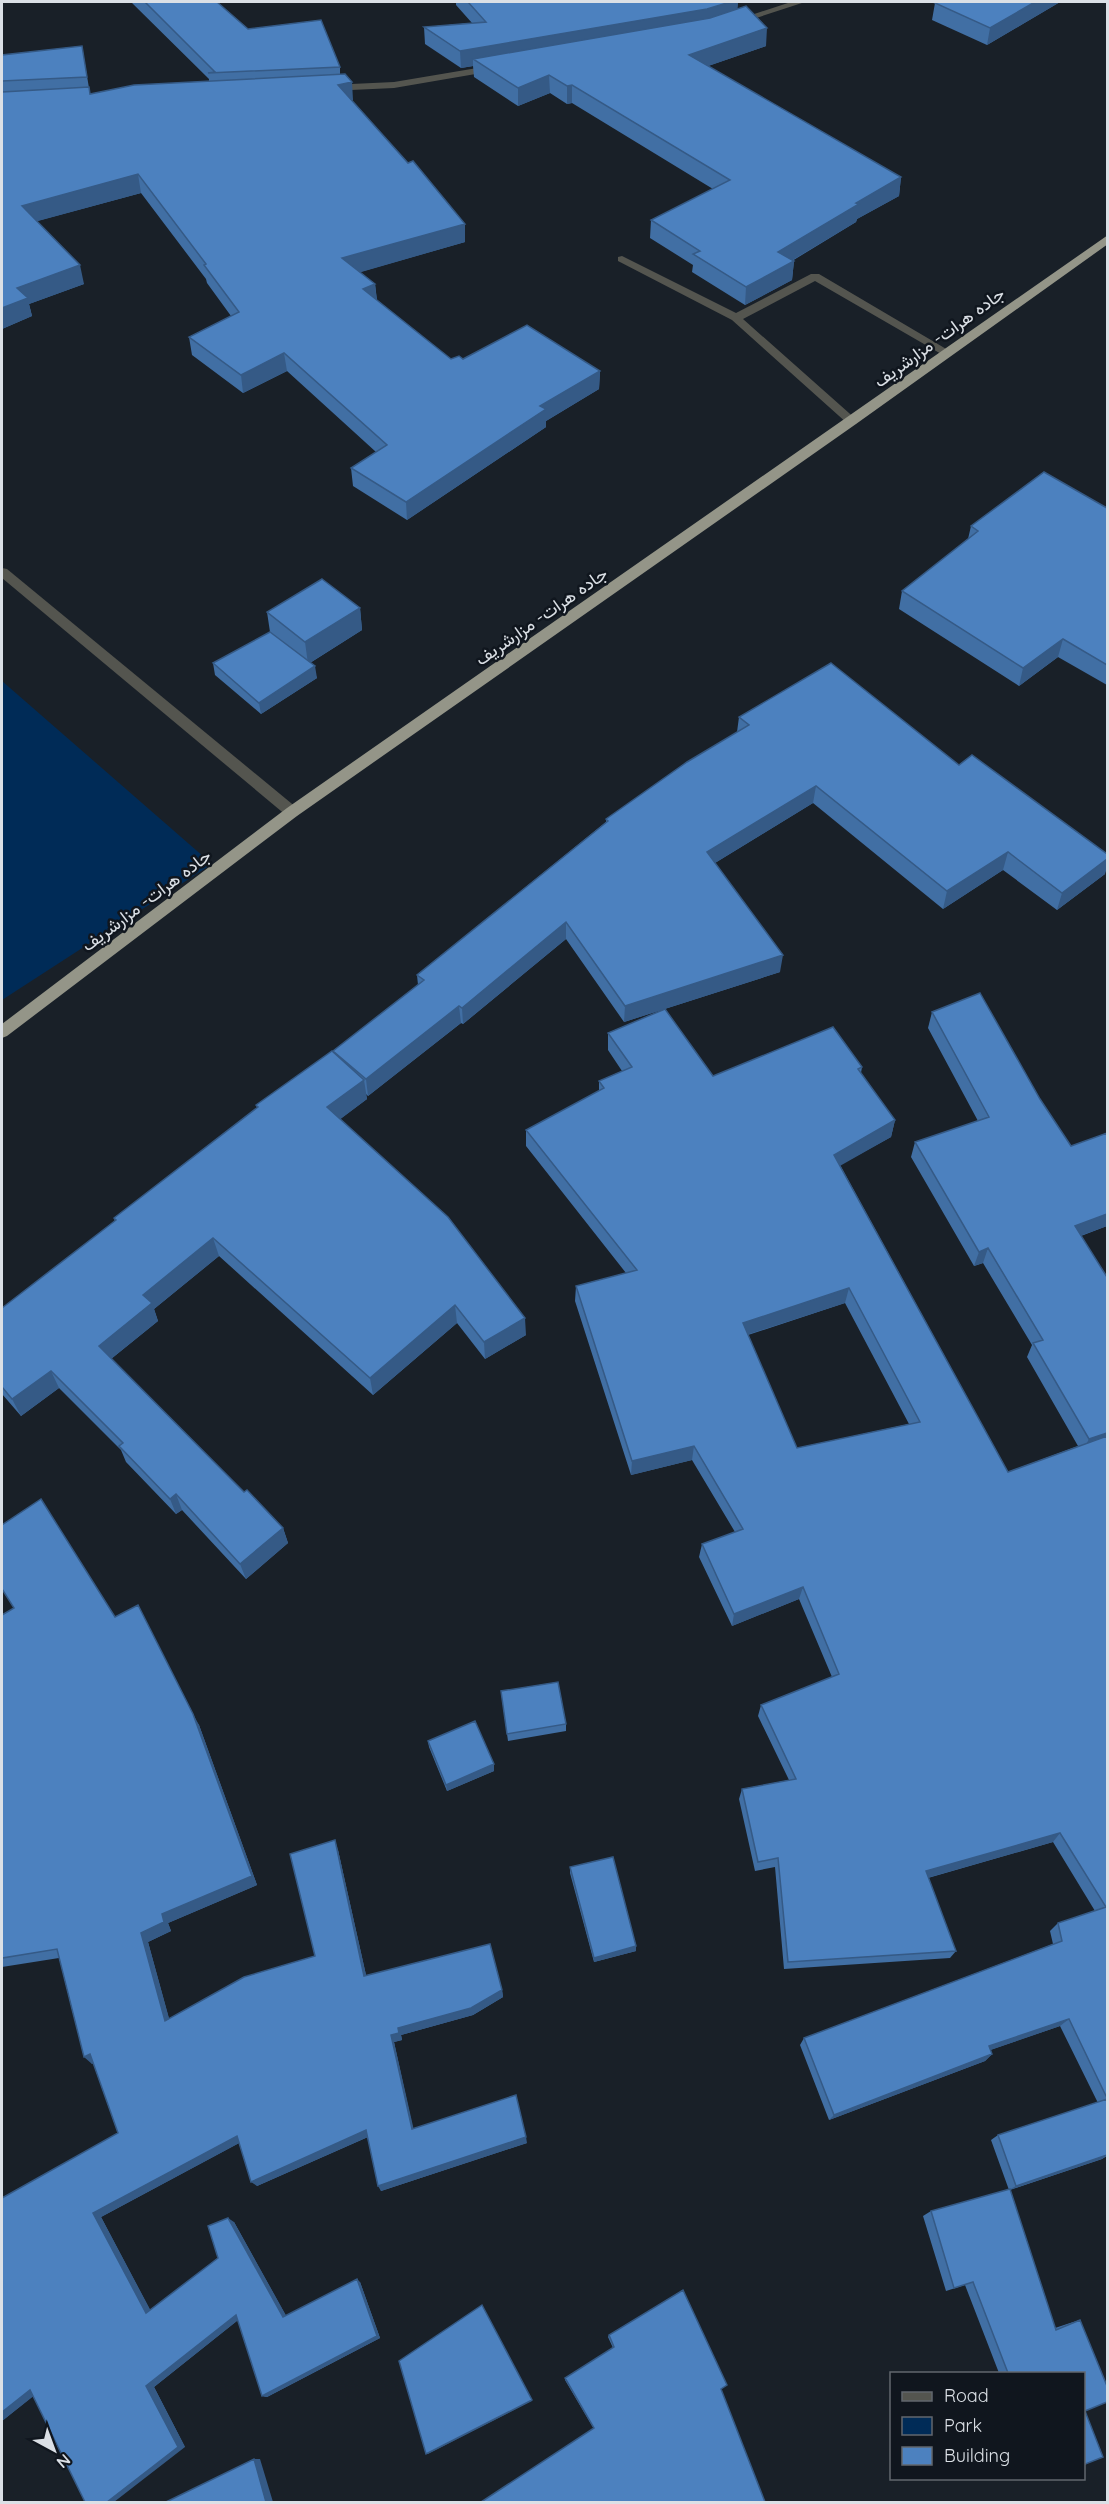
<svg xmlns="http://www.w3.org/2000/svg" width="1109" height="2504" viewBox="0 0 1109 2504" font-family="Quicksand,Vazirmatn,sans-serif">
<rect width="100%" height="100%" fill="#192028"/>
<path fill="#002b57" d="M2,681l210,183 -210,136z"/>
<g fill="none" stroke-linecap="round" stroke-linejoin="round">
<path fill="#54554f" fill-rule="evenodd" d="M622,256l114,57 75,-39h8l134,79 -2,2h-8l-128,-74 -72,38 115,102 -6,4 -4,-1 -116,-104 -114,-59v-4z"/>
<path fill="#54554f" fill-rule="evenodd" d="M791,2h14l-67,22 -8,-2z
M495,65l4,1v4l-105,18 -64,3 -5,-3 5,-3 64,-3z"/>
<path fill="#54554f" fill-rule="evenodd" d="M2,568l5,1 290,239 2,4 -2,4h-10l-285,-238z"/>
<path fill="#949588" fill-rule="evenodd" d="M1108,235v9l-252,180 -559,392 -290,220 -5,2v-14l285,-216z"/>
</g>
<path fill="#416fa4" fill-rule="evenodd" d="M131,2h86l31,27 92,38v8l13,25h-2l57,63 57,61v18l-105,30 15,12 2,16 74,59h12l137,12 -1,18 -53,32v6l-139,93 -54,-34 -2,-18 25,-16 -89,-81 -44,22 -51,-38 -3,-18 42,-21 -24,-33 -1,-4 -65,-86 -104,28 47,63 -55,20 3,12 -30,13v-274l80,-9 8,48 119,-13v-2z
M456,2h282l-1,7 29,37 -58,20 193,111 -2,19 -42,23 -1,3 -64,39h2l-2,19 -47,25 -53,-33 1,-7 -43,-27 1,-18 62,-31 -141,-86 -5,1 -17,-11 -32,13 -44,-29 -1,-11 -12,2 -36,-24 -1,-17 48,-4 -16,-18z
M1060,2l-73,43 -55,-25 3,-17z
M1107,508v177l-49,-28 -39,29 -120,-77 3,-18 66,-52 3,-13z
M360,608l2,22 -52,33 7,15 -56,36 -46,-39 -2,-12 57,-31 -3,-20z
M739,717l220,48 146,109 -48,36 -54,-40 -60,39 -130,-106 -98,60 65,109 -156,50 -58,-83 -103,85 -2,-1 -93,73 -2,-2 1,5 -27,20 186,216 -41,24 -28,-36 -84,72 -154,-139 -65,53 4,12 -47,38 133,133 39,36 5,15 -42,36 -64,-69 -6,4 -50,-52 -5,-12 -62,-62 -38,28 -19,-22v-86l113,-86 -1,-4 143,-110 -1,-3 77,-54 85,-66 -1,-10 189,-153v-3l131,-87z
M980,993l60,106 31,47 36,-13v93l-26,10 26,41v879l-5,3 -92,31 45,138 15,-5 10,-3 27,66v16l-22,9 18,46 -20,8v-92h-84l-34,-88 -19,6 -23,-75 8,-5 78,-21 -18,-50 7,-5 100,-32 -38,-77 -70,24 2,4 -7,7 -156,59 -29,-75 4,-7 249,-94 -3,-13 8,-8 37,-12 -42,-69 -125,36 28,73 -6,7 -166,11 -9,-102 -20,4 -16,-72 3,-10 47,-9 -31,-64 3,-11 71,-28 -33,-78 -67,27 -33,-69 3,-13 33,-12 -43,-72 -61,15 -56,-174 1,-15 50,-13 -100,-127v-16l73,-39v-10l23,-10 -14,-21v-17l57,-24 48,67 120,-49 29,40 -1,6 34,47 -4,17 -51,28 168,307 70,-26 -51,-89 5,-12 -49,-82 -9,3 -63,-109 4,-15 63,-21 -50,-93 4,-16zM845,1303l64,121 -112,24 -49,-113z
M2,1616l113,1 84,108 58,160 -89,38 3,8 -23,11 21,77 146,-63 23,-106 28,125 136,15 1,7 -30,18 -72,20 1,5 -8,2 19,87 114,14 -146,48 -13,-54 -111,49 -18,-43 -138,74 49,93 68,-52 16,-36 52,94 74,-34 20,56 -113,59 -5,-1 -24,-76 -84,67 31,60 -152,-51 -31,25v-223l116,-65 -25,-70 -1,1 -33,-106 -57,9z
M501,1691l65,33v7l-58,10z
M428,1741l66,23v7l-47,20 -18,-44z
M570,1867l66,79v5l-42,11 -24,-89z
M683,2290l-89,139 -29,-49v-2l48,-30 -5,-11 1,-2z"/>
<path fill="#355a86" d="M730,2h8l-1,14 -264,43v7l-12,2 -1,-17z
M1035,2h25l-73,43 3,-17z
M767,28l-1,18 -78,27 1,-18z
M549,75l1,18 -32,13v-18z
M352,82l1,18 -13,4 -2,-19z
M572,85v18l-5,1v-18z
M138,174l3,19 -114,31 -5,-18z
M901,177l-2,19 -42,23 -1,3 -80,48 2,-18 78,-49z
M465,224v18l-121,35 -2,-19z
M794,261l-2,19 -47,25 1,-18z
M80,265l4,19 -55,20 3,12 -30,13v-21l15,-20z
M375,284l2,18 -14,-13z
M284,353l3,18 -44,22 -2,-18z
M600,371l-1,18 -53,32v6l-139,93 -1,-18 134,-96z
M360,608l2,22 -54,34 -3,-22z
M1063,639l-5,18 -39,29 4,-18z
M315,666l2,12 -56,36 -2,-11z
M816,786l-3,17 -108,66 2,-17z
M1008,852l-5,18 -60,39 4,-18z
M1107,859v9l-2,6 -48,36 5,-17z
M566,922v17l-103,85 -1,-16z
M783,955l-3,17 -156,50 1,-16z
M459,1006l2,17 -93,73 -2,-17z
M364,1080l3,19 -37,28 -3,-20z
M895,1120l-4,17 -60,34 3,-16z
M1107,1214v12l-38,14 6,-14z
M213,1238l6,18 -65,53 4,12 -52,42 -7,-17 44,-51z
M988,1248l-5,15 -9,3 5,-14z
M849,1288l-4,15 -105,34 3,-14z
M455,1305l2,18 -84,72 -3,-17z
M525,1318l1,17 -41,24 -1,-17z
M51,1371l8,17 -38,28 -9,-17z
M1107,1433v10l-25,9 7,-13z
M694,1446l-2,14 -61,15 1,-14z
M176,1494l6,16 -6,4 -6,-15z
M283,1528l5,15 -42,36 -6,-15z
M803,1587l-4,12 -67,27 2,-12z
M193,1714l6,11 58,160 -89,38 3,8 -23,11 24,87 -7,-8 -24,-88 21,-19z
M494,1764v7l-47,20 -1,-6z
M1060,1833l-7,9 -133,38 6,-9z
M335,1840l3,10 30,134 -4,-8z
M636,1946v5l-42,11v-4z
M502,1990l1,7 -30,18 -72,20 1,5 -8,2 21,93 -3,-6 -21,-94 7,-7z
M1069,2019l-9,7 -78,27 7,-7z
M90,2054l8,7 -6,3 -8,-7z
M992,2054l-7,7 -156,59 5,-5z
M366,2130l4,6 -113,50 -6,-4z
M237,2136l6,5 -142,76 52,98 -7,-2 -53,-100z
M526,2137l1,6 -146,48 -3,-5z
M1107,2155l-5,4 -93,31 7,-4z
M228,2218l6,4 54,97 -5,-2z
M357,2279l3,3 20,56 -113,59 -5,-1z
M236,2315l6,2 -88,70 31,60 -71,55h-7l39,-116z
M30,2390l10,1 -38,30v-9z
M532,2400v1l-104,53h-2z
M254,2459h6l13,43h-7z"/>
<path fill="#4c81bf" stroke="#355a86" stroke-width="1.5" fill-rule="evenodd" d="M145,2h72l31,27 73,-9 19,47 -132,6 7,-1z
M468,2h262l-23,7 -247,42 -36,-24 62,-5z
M937,2h98l-45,26 -55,-25z
M746,6l21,22 -78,27 212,122 -45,26 3,1 -81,48 16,9 -48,26 -53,-33 7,-3 -49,-31 79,-40 -158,-95 -5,1 -18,-11 -31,13 -45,-29 237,-41z
M82,46l5,31 -85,4v-26z
M345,74l7,8 -14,3 70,78 5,-2 52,63 -123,34 33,26 -12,5 88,70 8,-3 4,3 64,-34 73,46 -60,35 6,3 -140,93 -55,-34 36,-23 -103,-92 -43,22 -52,-38 50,-25 -35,-47 2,-1 -68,-90 -116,32 58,59 -63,23 11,10 -26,10v-216l87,-5 1,7 44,-9z
M1044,472l63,36v157l-44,-26 -40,29 -121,-77 76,-60 -7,-5z
M322,579l38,29 -55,34 -38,-30z
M270,632l45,34 -56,37 -46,-40z
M831,663l128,102 13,-10 135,99v5l-45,34 -54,-41 -61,39 -131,-105 -109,66 76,103 -158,51 -59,-84 -104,86 -3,-2 -93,73 -33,-28 91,-71 -7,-5 191,-154 -2,-2 81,-57 62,-37 -10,-8z
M980,993l60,106 31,47 36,-13v81l-32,12 32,51v156l-18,6 -56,-96 10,-3 -55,-92 -9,4 -64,-110 74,-25 -57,-105z
M665,1009l48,67 120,-49 29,40 -4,2 37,51 -61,35 174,317 99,-36v662l-38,-79 -80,27 3,8 -158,61 -30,-77 258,-97 -4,-18 48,-16 -46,-74 -134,38 30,80 -168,11 -10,-104 -20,4 -16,-73 54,-10 -35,-74 78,-31 -36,-87 -69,27 -32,-70 41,-15 -49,-83 -62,15 -56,-175 61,-16 -111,-140 78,-42 -5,-7 33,-14 -24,-34zM849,1288l71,134 -123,26 -54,-125z
M332,1051l32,29 -37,27 121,110 77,101 -41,24 -29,-37 -85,73 -157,-140 -70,57 9,8 -53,43 145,146 3,-2 36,38 -43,36 -64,-70 -6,5 -51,-53 4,-3 -72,-72 -39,28 -10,-12v-79l114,-88 -2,-2 144,-111 -2,-2z
M41,1499l74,118 23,-12 55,109 59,162 -90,38 2,8 -23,11 24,88 79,-44 71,-21 -25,-102 45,-14 29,136 126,-32 12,46 -31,18 -73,20 1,5 -8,2 21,94 104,-34 10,42 -148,49 -12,-56 -115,52 -14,-46 -144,77 53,100 72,-55 -10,-32 20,-8 55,99 74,-38 20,57 -115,60 -26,-81 -90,71 32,61 -71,55h-22l-55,-112 -28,22v-214l116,-65 -28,-79 -6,3 -27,-108 -55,9v-343l12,-7 -12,-19v-64z
M558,1682l8,42 -59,10 -6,-43z
M475,1721l19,43 -48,21 -18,-44z
M613,1857l23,89 -42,12 -24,-91z
M1107,2099v56l-91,31 -18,-51z
M1010,2189l46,141 24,-10 27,66v16l-22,9 18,46 -20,8v-92h-75l-35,-91 -19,6 -23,-77z
M683,2290l44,95 -6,4 44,113h-284l113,-74 -29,-50 49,-31 -5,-12z
M482,2305l50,95 -106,54 -27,-93z
M254,2459l12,43h-100z"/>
<g text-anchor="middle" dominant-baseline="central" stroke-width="5" stroke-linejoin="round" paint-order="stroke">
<g font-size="18" fill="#dbe0e6" stroke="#10161e">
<text transform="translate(939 337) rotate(-36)">جاده هرات- مزارشریف</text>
<text transform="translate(541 616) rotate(-35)">جاده هرات- مزارشریف</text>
<text transform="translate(146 900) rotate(-37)">جاده هرات- مزارشریف</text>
</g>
</g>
<rect width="1109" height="2504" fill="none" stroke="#dbe0e6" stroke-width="6"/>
<rect x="890" y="2372" width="195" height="108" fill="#10161e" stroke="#61676e" stroke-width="1.5"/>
<rect x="902" y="2392" width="30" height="9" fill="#54554f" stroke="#61676e" stroke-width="1.5"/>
<text x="944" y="2402" font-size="18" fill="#dbe0e6">Road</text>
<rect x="902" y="2417" width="30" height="18" fill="#002b57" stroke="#61676e" stroke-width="1.5"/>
<text x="944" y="2432" font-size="18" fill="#dbe0e6">Park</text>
<rect x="902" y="2447" width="30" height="18" fill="#4c81bf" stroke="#61676e" stroke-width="1.5"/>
<text x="944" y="2462" font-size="18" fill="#dbe0e6">Building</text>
<g transform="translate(54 2450) rotate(139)" stroke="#10161e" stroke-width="4.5" paint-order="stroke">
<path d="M0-4.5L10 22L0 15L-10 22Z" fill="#dbe0e6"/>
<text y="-9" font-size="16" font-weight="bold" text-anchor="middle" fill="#dbe0e6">N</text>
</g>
</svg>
